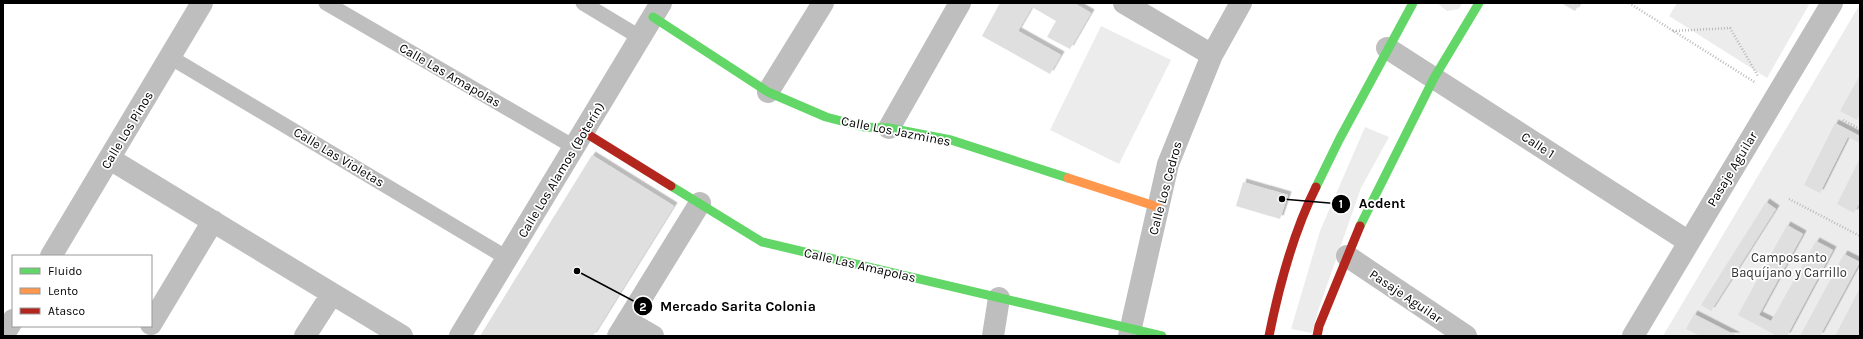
<svg xmlns="http://www.w3.org/2000/svg" width="1863" height="339" viewBox="0 0 1863 339" font-family="Karla,sans-serif">
<defs>
<filter id="shadow"><feDropShadow dx="3.5" dy="-3.5" stdDeviation="0" flood-color="#0004"/></filter>
</defs>
<rect width="100%" height="100%" fill="#fff"/>
<path fill="#ececec" d="M1437,3h25l-3,6 -12,2z
M1677,3h133l-43,75 -98,-62z
M1860,4v332h-197z
M1101,26l70,34 -52,104 -69,-34z
M1365,127l24,10 -28,51 -42,120 -7,25 -21,-4 29,-98z"/>
<path fill="#dfdfdf" filter="url(#shadow)" d="M1000,3h74l17,10 -21,36 -23,-12 9,-16 -24,-14 -14,24 43,24 -11,19 -68,-38z
M1561,3h19l-5,8z
M1860,75v39l-3,6 -17,-9z
M1835,123l25,13v7l-12,-6 -28,56 -16,-8z
M592,155l82,51 -81,130h-113z
M1860,158v44l-6,11 -17,-9z
M1243,182l45,13 -8,24 -44,-13z
M1766,202l10,7 -65,102 -10,-6z
M1787,225l16,9 -44,81 12,6 45,-80 17,9 -46,86h-10l-39,-21z
M1844,254l16,8 -40,74h-20z
M1860,288v48h-25z
M1694,314l43,22h-37l-14,-7z"/>
<g fill="none" stroke-linecap="round" stroke-linejoin="round">
<path stroke="#b9b9b9" stroke-width="2.5" stroke-dasharray="1 2" stroke-linecap="butt" d="M1629,3l127,80
M1673,31l57,-3 28,48
M1843,120l17,9
M1789,199l71,37"/>
<path stroke="#bebebe" stroke-width="15" d="M326,3l248,144
M583,3l58,35
M170,57l337,201"/>
<path stroke="#bebebe" stroke-width="22" d="M1124,3l88,52
M1387,48l302,194
M768,92l55,-89
M889,128l71,-125
M110,159l292,177
M51,256l151,-253
M1347,256l119,80
M627,321l26,15
M151,324l62,-103
M3,336l10,-16
M305,336l27,-42
M460,336l201,-333
M618,336l82,-133
M993,336l6,-38
M1129,336l39,-172 44,-109 29,-52
M1633,336l199,-333"/>
<path stroke="#63d668" stroke-width="9" d="M653,17l115,75 58,25 38,10 25,1 62,12 117,38
M671,186l91,56 400,94
M1316,187l23,-47 74,-137
M1360,226l74,-148 45,-75"/>
<path stroke="#ff974d" stroke-width="9" d="M1068,178l90,29"/>
<path stroke="#b3261e" stroke-width="9" d="M584,132l87,54
M1269,336c10,-50 24,-103 47,-149
M1317,336l2,-10 41,-100"/>
</g>
<g text-anchor="middle" dominant-baseline="central" stroke-width="3.5" stroke-linejoin="round" paint-order="stroke">
<g font-size="13" fill="#000" stroke="#fff">
<text transform="translate(450 75) rotate(30)">Calle Las Amapolas</text>
<text transform="translate(127 130) rotate(-59)">Calle Los Pinos</text>
<text transform="translate(896 131) rotate(11)">Calle Los Jazmines</text>
<text transform="translate(1538 145) rotate(33)">Calle 1</text>
<text transform="translate(339 157) rotate(31)">Calle Las Violetas</text>
<text transform="translate(1732 169) rotate(-59)">Pasaje Aguilar</text>
<text transform="translate(561 170) rotate(-59)">Calle Los Alamos (Boterín)</text>
<text transform="translate(1165 188) rotate(-75)">Calle Los Cedros</text>
<text transform="translate(860 265) rotate(13)">Calle Las Amapolas</text>
<text transform="translate(1406 296) rotate(34)">Pasaje Aguilar</text>
</g>
<g font-size="13" fill="#333" stroke="#fff">
<text x="1789" y="257">Camposanto<tspan x="1789" dy="15">Baquíjano y Carrillo</tspan></text>
</g>
</g>
<path fill="none" stroke="#000" stroke-width="1.5" d="M1282 199L1341 204M577 271L643 306"/>
<g fill="#000" stroke="#fff" stroke-width="1.5">
<circle cx="1282" cy="199" r="4"/>
<circle cx="577" cy="271" r="4"/>
<circle cx="1341" cy="204" r="10"/>
<circle cx="643" cy="306" r="10"/>
</g>
<g font-size="12" text-anchor="middle" font-weight="bold" fill="#fff">
<text x="1341" y="208">1</text>
<text x="643" y="311">2</text>
</g>
<g font-size="14" text-anchor="middle" font-weight="bold" fill="#000" stroke="#fff" stroke-width="3.5" stroke-linejoin="round" paint-order="stroke">
<text x="1382" y="208">Acdent</text>
<text x="738" y="311">Mercado Sarita Colonia</text>
</g>
<rect width="1863" height="339" fill="none" stroke="#000000" stroke-width="8"/>
<rect x="12" y="255" width="140" height="72" fill="#ffffff" stroke="#999999"/>
<rect x="20" y="268" width="20" height="6" fill="#63d668" stroke="#999999"/>
<text x="48" y="275" font-size="12" fill="#000000">Fluido</text>
<rect x="20" y="288" width="20" height="6" fill="#ff974d" stroke="#999999"/>
<text x="48" y="295" font-size="12" fill="#000000">Lento</text>
<rect x="20" y="308" width="20" height="6" fill="#b3261e" stroke="#999999"/>
<text x="48" y="315" font-size="12" fill="#000000">Atasco</text>
</svg>
